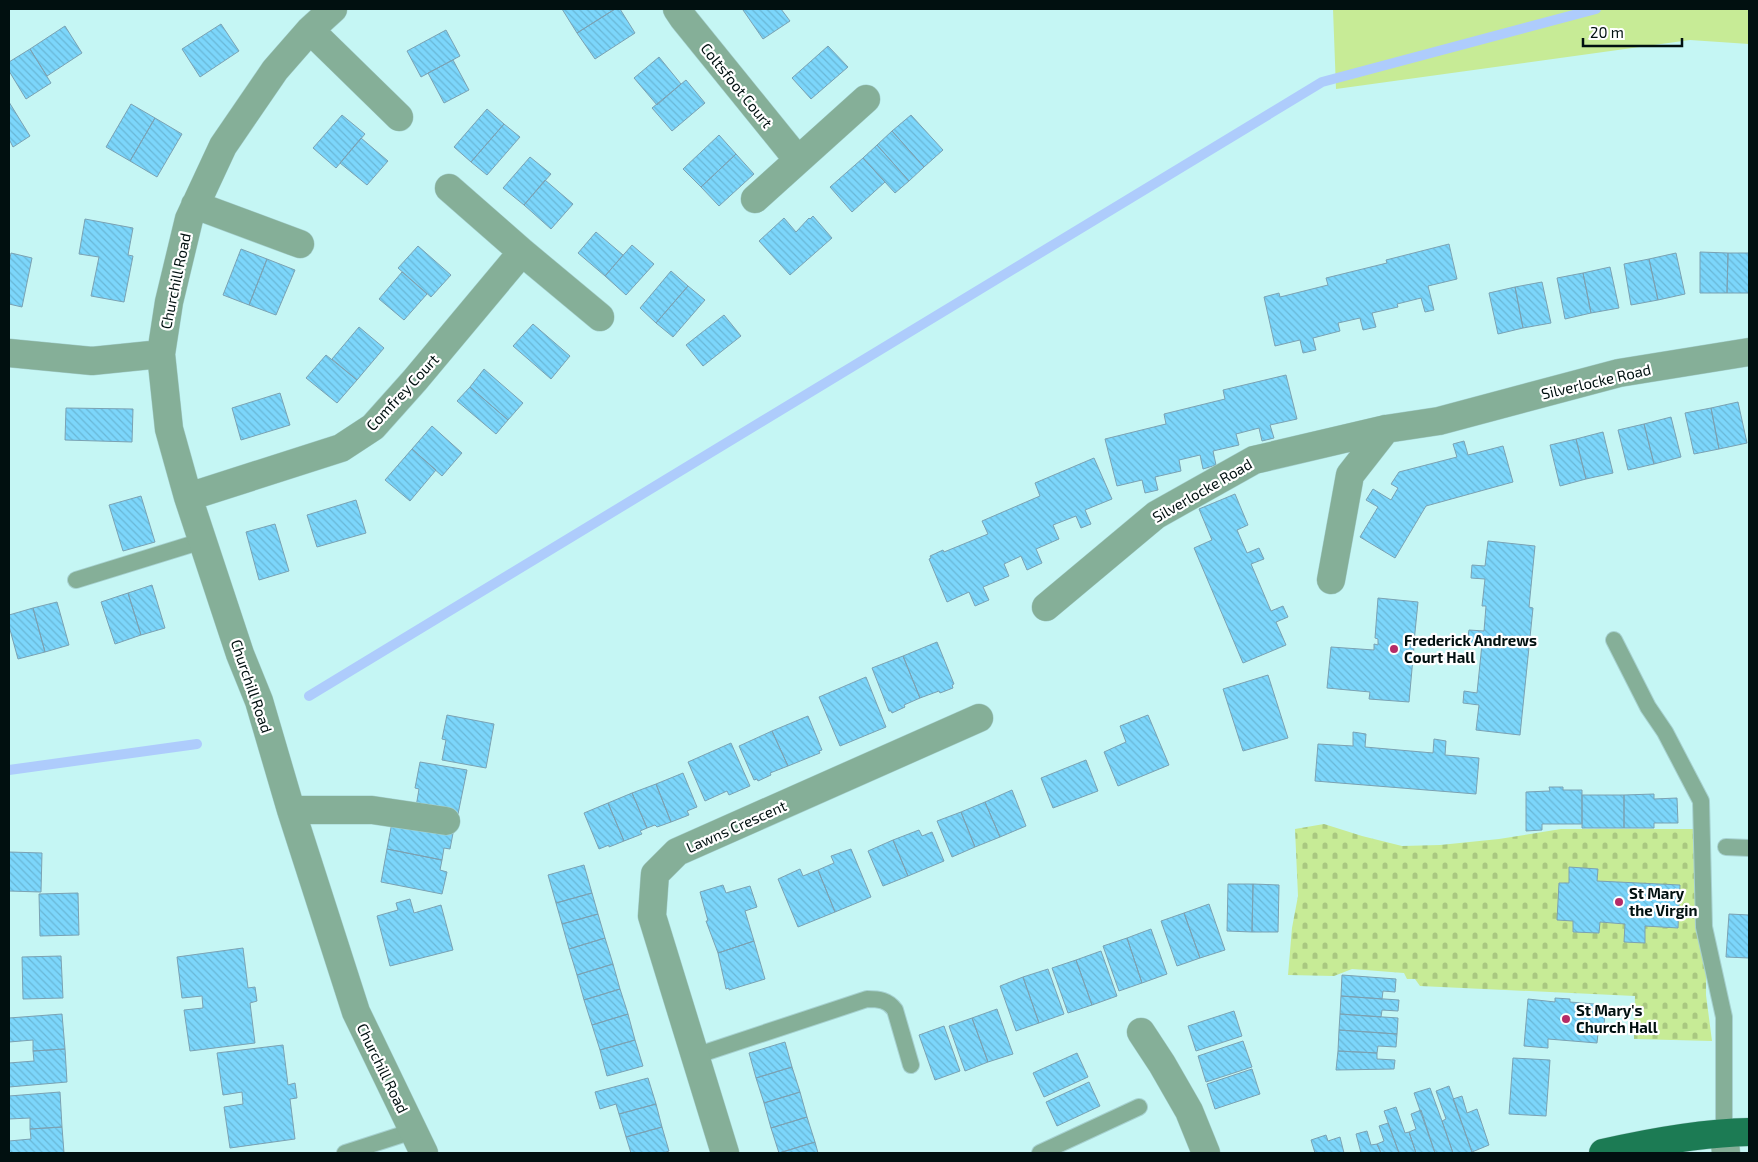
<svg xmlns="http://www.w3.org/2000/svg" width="1758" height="1162" viewBox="0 0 1758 1162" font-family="'Exo 2',sans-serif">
<defs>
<pattern id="cemetery-stones" width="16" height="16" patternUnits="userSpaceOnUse" patternTransform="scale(1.25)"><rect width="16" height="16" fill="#c7eb96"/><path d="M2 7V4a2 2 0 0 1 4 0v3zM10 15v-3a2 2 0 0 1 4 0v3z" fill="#a9c880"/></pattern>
<pattern id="building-back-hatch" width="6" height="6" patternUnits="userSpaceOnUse" patternTransform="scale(1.25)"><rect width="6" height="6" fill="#7cd6fb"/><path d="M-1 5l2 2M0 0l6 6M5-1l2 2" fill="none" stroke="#69b7d6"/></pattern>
</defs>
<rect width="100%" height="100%" fill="#c5f6f4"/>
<path fill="#c7eb96" d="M1333,9h416v35l-59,-4 -354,49z"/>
<path fill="url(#cemetery-stones)" d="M1324,824l38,12 40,10 38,-1 59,-6 62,-10h142l4,34 -1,132 6,46 -78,-2 1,-43 -215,-10 -5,-7h-8l-3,-6 -52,-4 -18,7 -46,-1 4,-47 6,-32 -3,-67z"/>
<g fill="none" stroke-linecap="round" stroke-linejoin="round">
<path stroke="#aeccfc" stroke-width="10" d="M309,696l1013,-614 274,-73
M9,770l188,-26"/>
</g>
<path fill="url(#building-back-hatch)" stroke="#7ba2b3" d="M562,9h53l-38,24z
M615,9h5l15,24 -40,26 -18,-26z
M745,9h36l9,12 -27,18 -20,-29z
M221,24l18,27 -39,26 -18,-28z
M65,26l17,27 -35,23 -17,-27z
M446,30l14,26 -39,21 -14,-26z
M828,46l20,21 -37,32 -19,-21z
M30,49l21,34 -25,16 -17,-28v-9z
M659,57l22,27 -24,21 -23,-27z
M453,60l16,30 -25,13 -16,-30z
M686,80l19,23 -33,28 -20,-23z
M9,102l21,34 -17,11 -4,-8z
M131,104l24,14 -25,43 -24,-14z
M487,109l17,15 -33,38 -17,-15z
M342,115l23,19 -29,34 -23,-20z
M911,115l32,35 -19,17 -32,-36z
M155,118l27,16 -25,43 -27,-16z
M504,124l16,13 -33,38 -16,-13z
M892,131l32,36 -15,14 -32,-36z
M719,135l17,19 -35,33 -18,-18z
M361,138l27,23 -21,24 -27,-22z
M877,145l32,36 -14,12 -32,-35z
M736,154l18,20 -35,32 -18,-19z
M530,157l21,17 -27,31 -21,-17z
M863,158l22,24 -33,30 -22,-25z
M545,180l28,24 -22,25 -27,-24z
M813,216l19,22 -42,37 -31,-34 25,-23 12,14 13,-14 1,1z
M85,219l48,9 -5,27 5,1 -9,46 -33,-6 8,-39 -20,-3z
M596,232l27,23 -18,21 -27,-23z
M1449,244l8,35 -29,7 6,24 -9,2 -4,-14 -24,6 1,3 -26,6 4,14 -13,3 -3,-12 -22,5 2,8 -27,7 3,12 -13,3 -3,-13 -25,6 -11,-49 15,-4 1,4 48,-12 -2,-7 61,-15 -1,-3z
M632,245l22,19 -28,31 -21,-19z
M418,246l33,29 -20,22 -33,-29z
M241,249l26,10 -18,46 -26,-10z
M1700,252l28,1 -1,40h-27z
M11,253l21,5 -10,49 -13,-3v-41z
M1676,253l9,41 -27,6 -9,-41z
M1728,253h21v40h-22z
M267,259l28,11 -19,45 -27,-10z
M1649,259l9,41 -27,5 -7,-41z
M1610,267l9,41 -28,5 -8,-40z
M671,271l17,15 -32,37 -16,-15z
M402,272l25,22 -23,26 -25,-21z
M1583,273l8,40 -26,6 -8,-41z
M1542,282l9,41 -28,5 -8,-41z
M688,286l17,14 -32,37 -17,-14z
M1515,287l8,41 -25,6 -9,-41z
M724,315l17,21 -38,30 -17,-21z
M533,324l37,32 -19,23 -38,-33z
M359,327l25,21 -27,32 -25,-21z
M326,355l31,25 -20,23 -31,-25z
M484,369l39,34 -15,17 -38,-33z
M1286,375l11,44 -27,6 4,13 -12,3 -3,-13 -23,6 3,11 -26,6 3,14 -13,4 -3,-14 -21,5 2,11 -26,6 3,13 -13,3 -3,-13 -25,6 -12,-47 61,-15 -2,-10 61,-15 -2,-9z
M470,387l38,33 -12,14 -39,-33z
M280,393l10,32 -49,15 -9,-32z
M1738,402l9,41 -28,6 -8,-41z
M66,408l67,1 -1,33 -67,-2z
M1711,408l8,41 -25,5 -9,-41z
M1671,417l10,40 -27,7 -10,-40z
M1644,424l10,40 -26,6 -10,-40z
M432,426l30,27 -20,23 -30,-27z
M1603,432l10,41 -27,6 -10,-40z
M1576,439l10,40 -26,7 -10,-41z
M1464,441l4,14 35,-9 10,36 -87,24 -31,52 -35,-21 18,-30 -12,-7 7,-11 18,11 7,-12 -7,-4 8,-12 58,-15 -4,-13z
M412,449l24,21 -26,31 -25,-21z
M1094,458l18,41 -27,11 6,14 -10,4 -5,-12 -23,9 6,14 -23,10 6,14 -15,7 -6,-14 -17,8 5,12 -26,11 6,13 -14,6 -6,-14 -22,10 -18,-43 2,-1 -1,-2 13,-6 1,2 44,-18 -6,-13 58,-25 -5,-13z
M1235,494l13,31 -11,5 10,23 12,-5 5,11 -13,5 20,47 12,-5 5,11 -12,5 10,23 -43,18 -49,-115 18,-8 -13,-31z
M141,496l14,46 -32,9 -14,-46z
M356,500l10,33 -49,14 -10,-32z
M275,524l14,47 -30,9 -13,-48z
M1488,541l47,5 -6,61 4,1 -13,127 -44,-5 3,-25 -16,-2 1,-12 13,2 5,-49 -15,-1 2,-13 15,1 2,-25h-4l3,-27 -14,-1 1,-13 13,1z
M152,585l13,43 -24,7 -13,-42z
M128,593l13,42 -26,9 -14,-42z
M1378,598l40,4 -4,40h-3l-1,5h4l-5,55 -40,-3 1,-7 -43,-4 4,-41 43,3v-6l4,1v-6l-3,-1z
M57,602l12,43 -24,7 -12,-44z
M33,608l12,44 -27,7 -9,-33v-11z
M937,642l17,42 -2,1 1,3 -13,5 -1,-2 -19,7 -17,-42z
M903,656l17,42 -16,7 1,2 -13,6 -1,-2h-2l-17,-43z
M1268,675l20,63 -45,13 -20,-62z
M866,677l20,50 -46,19 -21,-49z
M447,715l47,9 -8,44 -44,-8 4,-20 -4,-1z
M1148,715l21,50 -51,21 -14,-34 22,-10 -6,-16z
M808,716l14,34 -3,1 1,2 -32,13 -16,-35z
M772,731l16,35 -18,7 1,2 -13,6 -1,-2 -3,1 -15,-34z
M1353,732l13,2 -1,13 68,6 1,-14 12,2 -1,14 34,3 -3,36 -161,-13 3,-37 35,2z
M731,743l19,43 -21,9 -2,-4 -22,10 -17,-39z
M1086,760l12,31 -45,17 -12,-30z
M420,762l47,8 -9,44 -42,-7 3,-18 -4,-1z
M683,773l14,34 -10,4 2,4 -18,7 -15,-38z
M656,784l15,38 -14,5 -2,-2 -8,3 -15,-35z
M1549,787h14v3h19v34h-40v6l-16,1v-39l24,-1z
M1012,790l14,36 -26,11 -15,-35z
M632,793l15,35 -7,3 2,3 -18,7 -16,-38z
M1654,794v5l23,-1 1,25h-24v5h-30v-33z
M1582,795h42v33h-42z
M985,802l15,35 -25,10 -14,-35z
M608,803l16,38 -15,6v-2l-10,4 -15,-36z
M961,812l14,35 -23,10 -15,-36z
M393,817l61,11 -4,21 -6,-1 -2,12 -55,-11z
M919,830l3,6 10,-4 12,29 -36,15 -15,-36z
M893,840l15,36 -25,10 -15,-35z
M387,849l55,11 -2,10 7,2 -5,22 -61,-12z
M851,849l20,48 -36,15 -17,-42 16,-7 -3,-7z
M9,852l33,1 -1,39 -32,-1z
M584,865l8,28 -36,10 -8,-28z
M1569,867l29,2 -1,12 83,4 -2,43 -33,-2v17l-21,-1 1,-18 -25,-2 -1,11 -26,-1v-11l-16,-1 2,-37h10z
M800,869l3,7 15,-6 17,42 -37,15 -20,-48z
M1228,884h25l-1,48 -25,-1z
M1253,884l26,1 -1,47h-26z
M723,885l3,8 24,-7 7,21 -12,4 9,30 -36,12 -12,-32h2l-8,-29z
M78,893l1,42 -39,1 -1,-42z
M592,893l6,21 -36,10 -6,-21z
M410,899l4,14 27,-8 12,45 -63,16 -13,-50 21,-6 -2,-7z
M1209,904l16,46 -25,8 -16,-45z
M1184,913l16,45 -23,8 -16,-45z
M598,914l7,24 -36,11 -7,-25z
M1729,914l20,1v43l-23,-1z
M1151,929l16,45 -25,9 -15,-45z
M605,938l8,26 -36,11 -8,-26z
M1127,938l15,45 -23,8 -16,-45z
M754,941l11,38 -36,11v-2l-3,1 -8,-36z
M243,948l5,40 7,-1 2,14 -7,2 5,40 -65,8 -6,-41 19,-2 -1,-12 -20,2 -5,-41z
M1101,951l16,45 -25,9 -16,-45z
M61,956l2,42 -40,1 -1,-42z
M1076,960l16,45 -24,8 -16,-45z
M613,964l7,25 -36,11 -7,-25z
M1048,969l16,45 -25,9 -16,-46z
M1342,975l54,4 -1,13 -12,-1 -1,8 -41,-3z
M1023,977l16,46 -23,8 -16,-45z
M620,989l8,25 -36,11 -8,-25z
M1341,996l58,4 -1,11 -16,-1 -1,7 -41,-3z
M1555,998l15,1v3l36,3 -3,29 -5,-1 -1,10 -49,-4v9l-24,-2 4,-47 27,3z
M997,1009l16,45 -25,8 -16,-44z
M1234,1011l8,25 -46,15 -8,-25z
M62,1014l3,35 -32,2v-11l-24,2v-24z
M628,1014l7,26 -35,10 -8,-25z
M1340,1014l58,4 -1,16 -58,-4z
M972,1018l16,44 -23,9 -16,-45z
M944,1026l16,45 -25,9 -16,-45z
M1339,1030l58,4 -1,13 -18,-1 -1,7 -39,-2z
M635,1040l8,26 -36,10 -7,-26z
M1243,1041l9,26 -46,15 -8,-26z
M785,1042l7,25 -36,11 -7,-25z
M283,1045l5,40 7,-2 2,15 -7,1 5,40 -65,9 -6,-41 19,-3 -1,-12 -19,3 -6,-42z
M65,1049l2,33 -58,5v-24l25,-2 -1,-10z
M1338,1051l39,2v6l18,1 -1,9 -58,1z
M1077,1053l11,24 -44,20 -11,-24z
M1513,1058l37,2 -4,56 -37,-2z
M792,1067l8,25 -36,11 -8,-25z
M1252,1069l8,25 -45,15 -8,-25z
M648,1078l8,26 -37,10 -3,-10 -16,5 -5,-17z
M1089,1082l11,24 -43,20 -11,-24z
M1449,1086l23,66 -4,1h-15l-11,-32 4,-2 -10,-28z
M1430,1088l12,33 11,32h-18l-21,-60z
M60,1092l2,35 -32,2v-11l-21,1v-23z
M800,1092l7,25 -36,11 -7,-25z
M1462,1096l5,17 10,-4 12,36 -17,7 -19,-53z
M656,1104l6,23 -36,10 -7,-23z
M1396,1107l9,26 4,-1 7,21h-17l-15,-42z
M1421,1110l14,43h-19l-7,-21 7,-3 -5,-15z
M807,1117l8,25 -36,11 -8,-25z
M1388,1123l11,30h-18l-4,-9 7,-3 -5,-15z
M62,1127l2,26h-55v-12l22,-2 -1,-10z
M662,1127l7,24 -6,2h-32l-5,-16z
M1367,1131l4,14 6,-1 4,9h-20l-5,-19z
M1326,1135l2,6 12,-4 4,16h-29l-4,-13z
M815,1142l3,11h-39z"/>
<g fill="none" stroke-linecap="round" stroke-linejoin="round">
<defs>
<path id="service" d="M76,580l126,-39
M1614,640l34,67 17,25 36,69 3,126 20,90v116
M1726,847l23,1
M695,1056l172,-57c12,0 21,1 28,11l16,55
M345,1153l68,-22
M1040,1153l99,-46"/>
<path id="minor" d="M333,9l-23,21 -35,40 -52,76 -34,73 -20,83 -8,52 8,75 19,68 52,157 19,47 32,109 65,202 68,141
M677,9l6,9 115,142
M310,30l89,87
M449,188l73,64 78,65
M755,199l111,-100
M195,205l105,39
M9,353l83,8 69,-7
M188,497l153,-49 32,-21 42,-47 107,-128
M1331,580l19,-105 36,-46
M1046,607l110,-92 98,-55 132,-31 53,-8 180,-48 130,-21
M291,810h81l74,11
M1141,1032l21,32 27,47 17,42
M1724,1133l2,20
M725,1153l-73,-237 3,-42 22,-22 302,-134"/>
<path id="primary" d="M1603,1153c48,-11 97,-20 146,-21"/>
</defs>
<use href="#service" stroke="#a6d1d0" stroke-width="18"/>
<use href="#minor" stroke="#a6d1d0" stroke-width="29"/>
<use href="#primary" stroke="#a6d1d0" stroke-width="29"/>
<use href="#service" stroke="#85af98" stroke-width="16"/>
<use href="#minor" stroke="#85af98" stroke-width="28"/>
<use href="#primary" stroke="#1c7b54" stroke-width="28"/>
</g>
<g fill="#b52b67" stroke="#fff" stroke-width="2">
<circle cx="1394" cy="649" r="5"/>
<circle cx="1619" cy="902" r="5"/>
<circle cx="1566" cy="1019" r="5"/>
</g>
<g text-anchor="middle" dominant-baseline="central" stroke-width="4.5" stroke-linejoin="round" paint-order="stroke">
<g font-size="15" fill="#011010" stroke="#fff">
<text transform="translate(737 85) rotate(51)">Coltsfoot Court</text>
<text transform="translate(175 281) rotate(-78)">Churchill Road</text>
<text transform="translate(1596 381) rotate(-13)">Silverlocke Road</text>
<text transform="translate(402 392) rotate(-47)">Comfrey Court</text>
<text transform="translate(1202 490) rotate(-30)">Silverlocke Road</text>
<text transform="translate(252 686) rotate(71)">Churchill Road</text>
<text transform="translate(736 826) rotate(-24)">Lawns Crescent</text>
<text transform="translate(383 1068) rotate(64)">Churchill Road</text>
</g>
<g font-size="15" font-weight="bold" fill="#011010" stroke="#fff" text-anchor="start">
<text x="1404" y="640">Frederick Andrews<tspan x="1404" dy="17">Court Hall</tspan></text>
<text x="1629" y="893">St Mary<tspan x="1629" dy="17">the Virgin</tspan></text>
<text x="1576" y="1010">St Mary's<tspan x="1576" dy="17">Church Hall</tspan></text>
</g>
</g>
<rect width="1758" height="1162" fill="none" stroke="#011010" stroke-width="20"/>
<path d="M1583 38v8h99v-8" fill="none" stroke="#011010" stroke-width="2.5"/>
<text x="1590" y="38" font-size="15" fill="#011010" stroke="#ffffff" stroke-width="4" paint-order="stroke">20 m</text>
</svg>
